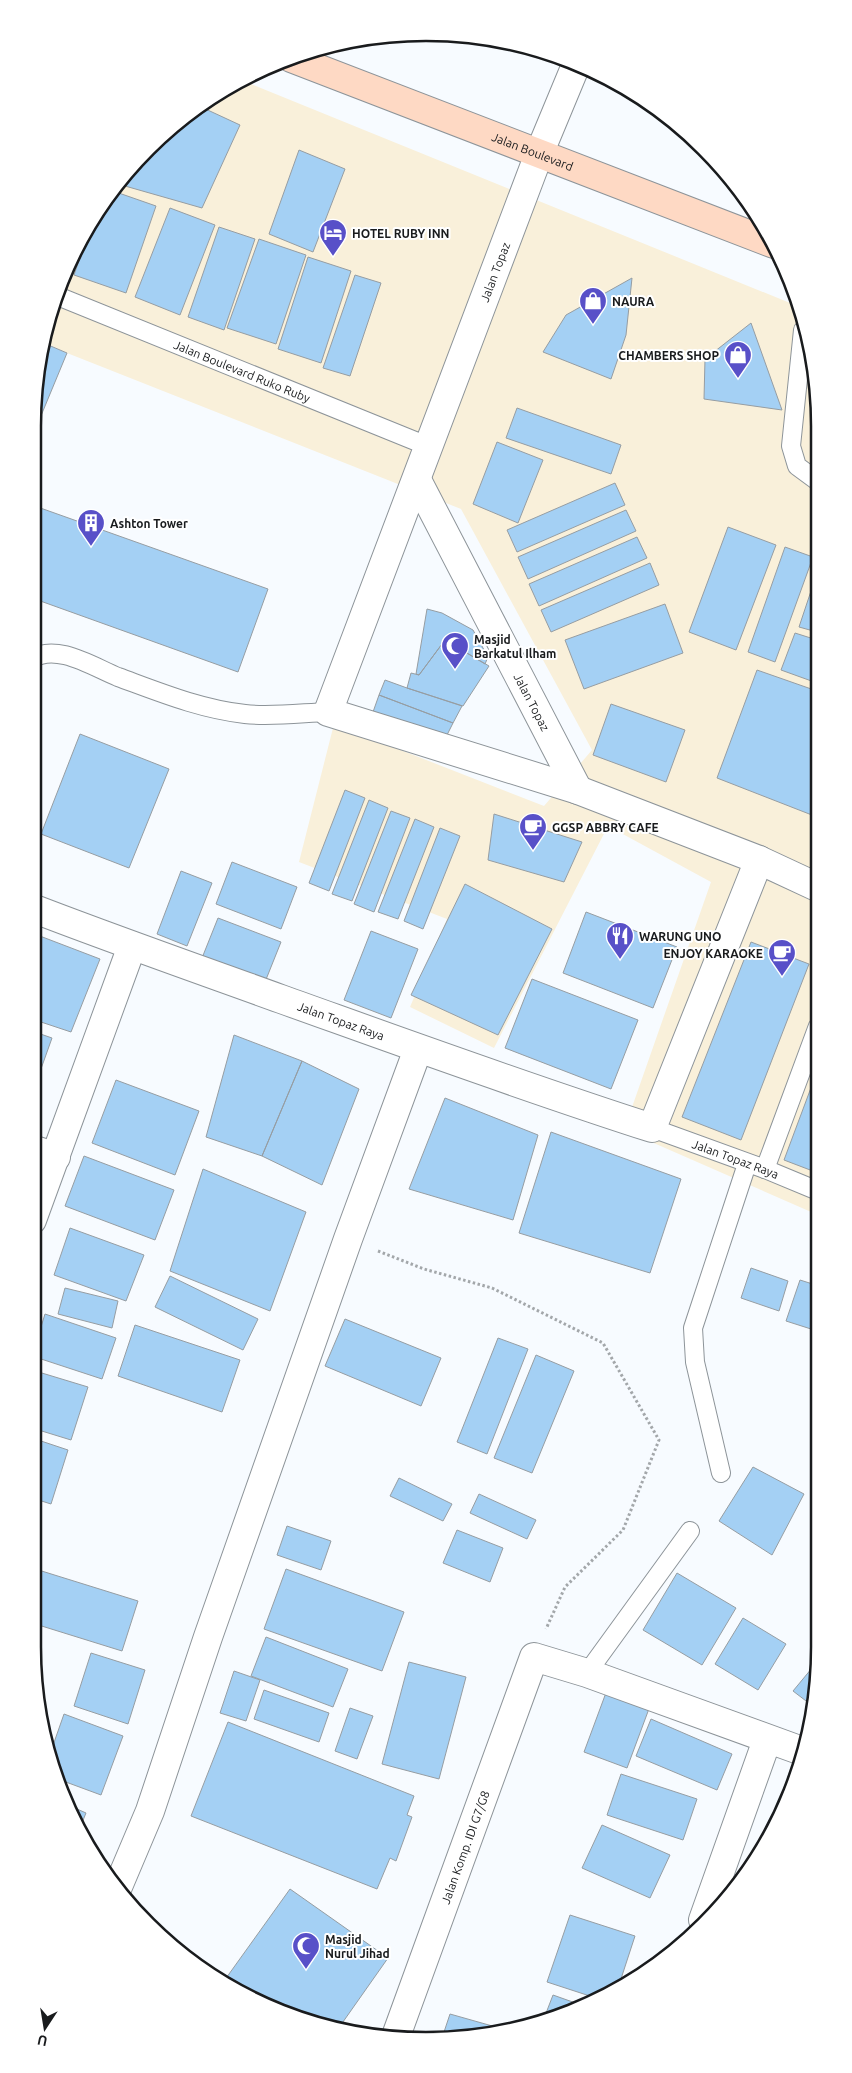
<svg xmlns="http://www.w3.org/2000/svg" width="852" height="2073" viewBox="0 0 852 2073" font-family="Ubuntu,sans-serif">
<rect width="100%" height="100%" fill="#f7fbff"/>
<path fill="#f9f0da" d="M241,80l554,225 21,69 2,841 -194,-85 87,-248 -103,-56 -114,222 -84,-41 37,-88 -148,-57 35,-138 210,82 48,-56 -131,-241 -394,-156 -21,-10 7,-43 32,-70 45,-63 56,-53z"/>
<path fill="#a4d0f4" stroke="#969da2" d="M199,106l41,19 -38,83 -84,-24 12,-17 56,-53z
M299,150l46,19 -32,83 -44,-18z
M113,191l43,15 -30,87 -52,-18 20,-58z
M170,208l45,17 -35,90 -45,-18z
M219,227l36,12 -31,91 -36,-13z
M259,239l47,16 -30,89 -49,-16z
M308,257l43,14 -30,92 -43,-14z
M355,275l26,8 -31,93 -27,-8z
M632,278l-6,57 -15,44 -68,-27 23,-37z
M751,323l31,87 -78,-11 1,-40z
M46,344l21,9 -34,82 -1,-9z
M816,380v14l-4,-1z
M517,408l104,37 -10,29 -105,-36z
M497,442l46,18 -25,63 -45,-19z
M615,483l10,22 -108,47 -10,-22z
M32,505l236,84 -30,83 -206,-74z
M626,510l10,21 -108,48 -10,-22z
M728,527l48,18 -40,105 -47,-18z
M637,537l10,21 -108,48 -10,-22z
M785,547l28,10 -38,105 -27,-10z
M650,563l9,22 -108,47 -10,-22z
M817,573v59l-18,-5z
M665,604l18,49 -99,36 -19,-49z
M427,609l15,4 31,17 15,27 -3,7 -40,-24 -26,35 -3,-1z
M795,633l22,7v43l-36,-13z
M445,640l44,26 -26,40 -56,-18 4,-15 8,2z
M757,670l60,21v126l-100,-39z
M385,680l22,8 55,18 -9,17 -74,-28z
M379,695l74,28 -8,16 -72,-27z
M611,704l74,26 -19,52 -73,-27z
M80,734l89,35 -40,99 -88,-34z
M345,790l20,8 -36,93 -20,-8z
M369,800l19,8 -36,93 -20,-7z
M391,811l19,7 -36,94 -20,-8z
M494,814l88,28 -18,40 -76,-22z
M415,819l19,8 -36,92 -20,-7z
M440,828l20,8 -37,93 -19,-8z
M232,862l65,25 -16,42 -65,-25z
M181,871l31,12 -25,63 -30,-12z
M465,884l87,45 -54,106 -87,-40z
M586,912l91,35 -24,61 -90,-35z
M218,918l63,24 -16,40 -63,-24z
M371,931l47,18 -27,69 -47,-18z
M32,933l68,26 -29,73 -39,-13z
M751,942l58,22 -68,176 -59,-23z
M532,979l106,41 -27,69 -106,-41z
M32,1031l20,7 -20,56z
M234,1035l68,26 -40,95 -56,-19z
M302,1061l57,28 -37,96 -60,-29z
M818,1069v104l-34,-13z
M116,1080l83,31 -24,64 -83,-32z
M445,1098l93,37 -25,85 -104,-31z
M551,1132l130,47 -31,94 -131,-40z
M84,1156l90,34 -19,50 -90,-34z
M203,1169l103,43 -36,99 -100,-40z
M70,1228l74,27 -18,46 -72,-26z
M751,1268l37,13 -9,30 -38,-13z
M170,1276l88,43 -15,31 -88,-43z
M800,1280l19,6v20l-8,23 -25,-8z
M65,1288l53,13 -6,27 -54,-14z
M45,1314l71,24 -14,41 -70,-23z
M345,1319l96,39 -20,48 -96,-40z
M135,1325l105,35 -18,52 -104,-36z
M498,1338l30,11 -41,105 -30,-12z
M536,1355l38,16 -42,102 -38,-15z
M32,1370l56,17 -17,53 -39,-12z
M32,1438l36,12 -17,54 -19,-6z
M753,1467l51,27 -32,61 -53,-34z
M399,1478l53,26 -9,17 -53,-25z
M479,1494l57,26 -9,19 -57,-26z
M32,1514l9,2 -9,31z
M287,1526l44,15 -10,29 -44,-15z
M457,1530l46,18 -13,34 -47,-19z
M32,1568l106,33 -16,50 -90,-28z
M286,1569l118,43 -22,59 -118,-42z
M677,1573l59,35 -34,57 -59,-35z
M743,1618l43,26 -28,46 -43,-26z
M266,1637l82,32 -15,38 -82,-31z
M91,1653l54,17 -17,54 -54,-18z
M409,1662l57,15 -27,102 -57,-15z
M817,1662l-7,42 -17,-13z
M234,1671l26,9 -14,41 -26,-8z
M264,1690l65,23 -10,29 -65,-23z
M607,1690l43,16 -23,62 -43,-16z
M350,1708l23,8 -16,43 -22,-8z
M64,1714l59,22 -22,59 -46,-17 -5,-24z
M651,1719l81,35 -15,36 -81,-34z
M228,1722l186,74 -7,19 5,2 -16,44 -6,-3 -13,31 -186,-73z
M621,1774l76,25 -14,41 -76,-25z
M789,1780l5,2 -18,34z
M68,1805l18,8 -7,17z
M602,1825l68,30 -20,43 -68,-30z
M290,1889l98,69 -50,71 -38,-9 -59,-27 -17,-12z
M570,1915l65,21 -17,52 -19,11 -52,-17z
M553,1995l31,11 -41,15z
M450,2014l60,17 -7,2 -60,2z"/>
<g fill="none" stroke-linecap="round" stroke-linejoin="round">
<defs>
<g id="lane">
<path id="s1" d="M55,295l375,152"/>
<path d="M803,330l-12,116 6,20 19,14"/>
<path d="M32,659c24,-17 63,9 86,18 41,15 82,32 127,37 25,3 57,-1 83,-2"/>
<path id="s2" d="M652,1128l113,41 53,22"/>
<path d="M765,1169l53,-143"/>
<path d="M721,1473l-26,-111 -2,-34 54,-164"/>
<path d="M587,1673l103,-142"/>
</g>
<g id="street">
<path d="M576,65l-37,89 -211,558 250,78 181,70 58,27"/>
<path id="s3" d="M417,480l161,310"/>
<path id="s4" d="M32,908c83,32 166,61 249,91 123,44 246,89 371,129l107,-268"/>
<path d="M32,1149l24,8"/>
<path d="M32,1220l100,-274"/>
<path d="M117,1889l33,-78 58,-174 140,-398 70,-190"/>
<path d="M703,1920l64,-180"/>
<path id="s5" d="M396,2036l138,-379 53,16 215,78"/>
</g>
<g id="secondary">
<path id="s6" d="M291,58l483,186"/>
</g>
</defs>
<use href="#lane" stroke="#8d9499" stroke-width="20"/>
<use href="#street" stroke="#8d9499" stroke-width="30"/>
<use href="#secondary" stroke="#8d9499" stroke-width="30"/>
<path stroke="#a3a7aa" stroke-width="3" stroke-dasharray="2.5 2.5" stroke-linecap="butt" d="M378,1251l46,18 68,19 111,55 56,97 -36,90 -58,57 -19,42"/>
<use href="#lane" stroke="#fff" stroke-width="18"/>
<use href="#street" stroke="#fff" stroke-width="28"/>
<use href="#secondary" stroke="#fed9c4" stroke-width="28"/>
</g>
<defs>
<symbol id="hotel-pin" viewBox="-11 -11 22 30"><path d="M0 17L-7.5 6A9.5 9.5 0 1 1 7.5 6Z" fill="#5850c8" stroke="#fff"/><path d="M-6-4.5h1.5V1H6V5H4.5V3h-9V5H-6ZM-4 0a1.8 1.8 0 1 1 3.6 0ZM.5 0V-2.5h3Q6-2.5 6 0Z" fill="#fff"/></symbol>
<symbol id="shop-pin" viewBox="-11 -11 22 30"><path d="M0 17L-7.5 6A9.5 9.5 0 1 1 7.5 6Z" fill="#5850c8" stroke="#fff"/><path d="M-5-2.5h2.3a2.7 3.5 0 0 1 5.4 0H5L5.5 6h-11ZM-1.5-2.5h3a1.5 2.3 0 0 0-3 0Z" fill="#fff"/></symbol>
<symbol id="building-pin" viewBox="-11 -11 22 30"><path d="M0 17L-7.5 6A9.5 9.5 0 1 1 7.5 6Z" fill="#5850c8" stroke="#fff"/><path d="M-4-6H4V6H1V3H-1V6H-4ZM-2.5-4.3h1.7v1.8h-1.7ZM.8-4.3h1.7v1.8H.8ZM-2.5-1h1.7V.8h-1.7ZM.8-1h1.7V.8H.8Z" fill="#fff"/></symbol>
<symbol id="mosque-pin" viewBox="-11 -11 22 30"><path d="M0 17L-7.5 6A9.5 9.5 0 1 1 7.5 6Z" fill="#5850c8" stroke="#fff"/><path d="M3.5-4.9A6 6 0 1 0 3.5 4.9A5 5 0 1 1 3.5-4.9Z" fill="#fff"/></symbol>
<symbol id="cafe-pin" viewBox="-11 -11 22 30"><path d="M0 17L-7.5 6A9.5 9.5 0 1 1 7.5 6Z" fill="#5850c8" stroke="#fff"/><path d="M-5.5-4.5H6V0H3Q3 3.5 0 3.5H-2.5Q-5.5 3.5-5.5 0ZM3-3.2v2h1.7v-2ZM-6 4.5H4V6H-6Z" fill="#fff"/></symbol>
<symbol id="restaurant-pin" viewBox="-11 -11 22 30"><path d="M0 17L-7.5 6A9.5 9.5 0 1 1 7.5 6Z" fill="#5850c8" stroke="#fff"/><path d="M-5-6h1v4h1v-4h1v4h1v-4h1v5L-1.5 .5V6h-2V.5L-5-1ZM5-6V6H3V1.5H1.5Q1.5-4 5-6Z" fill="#fff"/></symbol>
</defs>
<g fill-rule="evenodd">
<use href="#hotel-pin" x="317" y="217" width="32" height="43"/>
<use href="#shop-pin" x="577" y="285" width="32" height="43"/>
<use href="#shop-pin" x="722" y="339" width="32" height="43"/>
<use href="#building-pin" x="75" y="507" width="32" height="43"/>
<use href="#mosque-pin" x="439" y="630" width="32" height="43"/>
<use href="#cafe-pin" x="517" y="811" width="32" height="43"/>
<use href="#restaurant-pin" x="604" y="920" width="32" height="43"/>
<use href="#cafe-pin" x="766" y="937" width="32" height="43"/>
<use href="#mosque-pin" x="290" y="1930" width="32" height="43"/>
</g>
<g text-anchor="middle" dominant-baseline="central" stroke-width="4" stroke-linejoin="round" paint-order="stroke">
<g font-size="12" fill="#191b1d" stroke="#fff">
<text stroke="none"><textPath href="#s6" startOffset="259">Jalan Boulevard</textPath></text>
<text transform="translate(495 272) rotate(-69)">Jalan Topaz</text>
<text stroke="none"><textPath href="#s1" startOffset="202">Jalan Boulevard Ruko Ruby</textPath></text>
<text stroke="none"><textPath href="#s3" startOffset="250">Jalan Topaz</textPath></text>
<text stroke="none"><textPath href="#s4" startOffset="329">Jalan Topaz Raya</textPath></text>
<text stroke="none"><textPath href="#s2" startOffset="89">Jalan Topaz Raya</textPath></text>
<text stroke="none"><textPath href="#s5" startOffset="201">Jalan Komp. IDI G7/G8</textPath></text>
</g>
<g font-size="12" font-weight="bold" fill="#191b1d" stroke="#fff" text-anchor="start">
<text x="352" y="233">HOTEL RUBY INN</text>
<text x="612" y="301">NAURA</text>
<text x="719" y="355" text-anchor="end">CHAMBERS SHOP</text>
<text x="110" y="523">Ashton Tower</text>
<text x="474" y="639">Masjid<tspan x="474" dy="14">Barkatul Ilham</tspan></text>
<text x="552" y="827">GGSP ABBRY CAFE</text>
<text x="639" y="936">WARUNG UNO</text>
<text x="763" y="953" text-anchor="end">ENJOY KARAOKE</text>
<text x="325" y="1939">Masjid<tspan x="325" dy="14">Nurul Jihad</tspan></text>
</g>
</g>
<path d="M0 0H852V2073H0ZM426 41H426A385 385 0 0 1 811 426V1647A385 385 0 0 1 426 2032H426A385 385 0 0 1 41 1647V426A385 385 0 0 1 426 41Z" fill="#fff" fill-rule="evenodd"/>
<path fill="none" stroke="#191b1d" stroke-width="2.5" d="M426 41H426A385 385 0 0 1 811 426V1647A385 385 0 0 1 426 2032H426A385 385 0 0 1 41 1647V426A385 385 0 0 1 426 41Z"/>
<g transform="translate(45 2028) rotate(192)" stroke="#ffffff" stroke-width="4" paint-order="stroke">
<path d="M0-4L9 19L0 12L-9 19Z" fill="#191b1d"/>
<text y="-8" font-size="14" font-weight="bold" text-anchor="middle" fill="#191b1d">U</text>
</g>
</svg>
